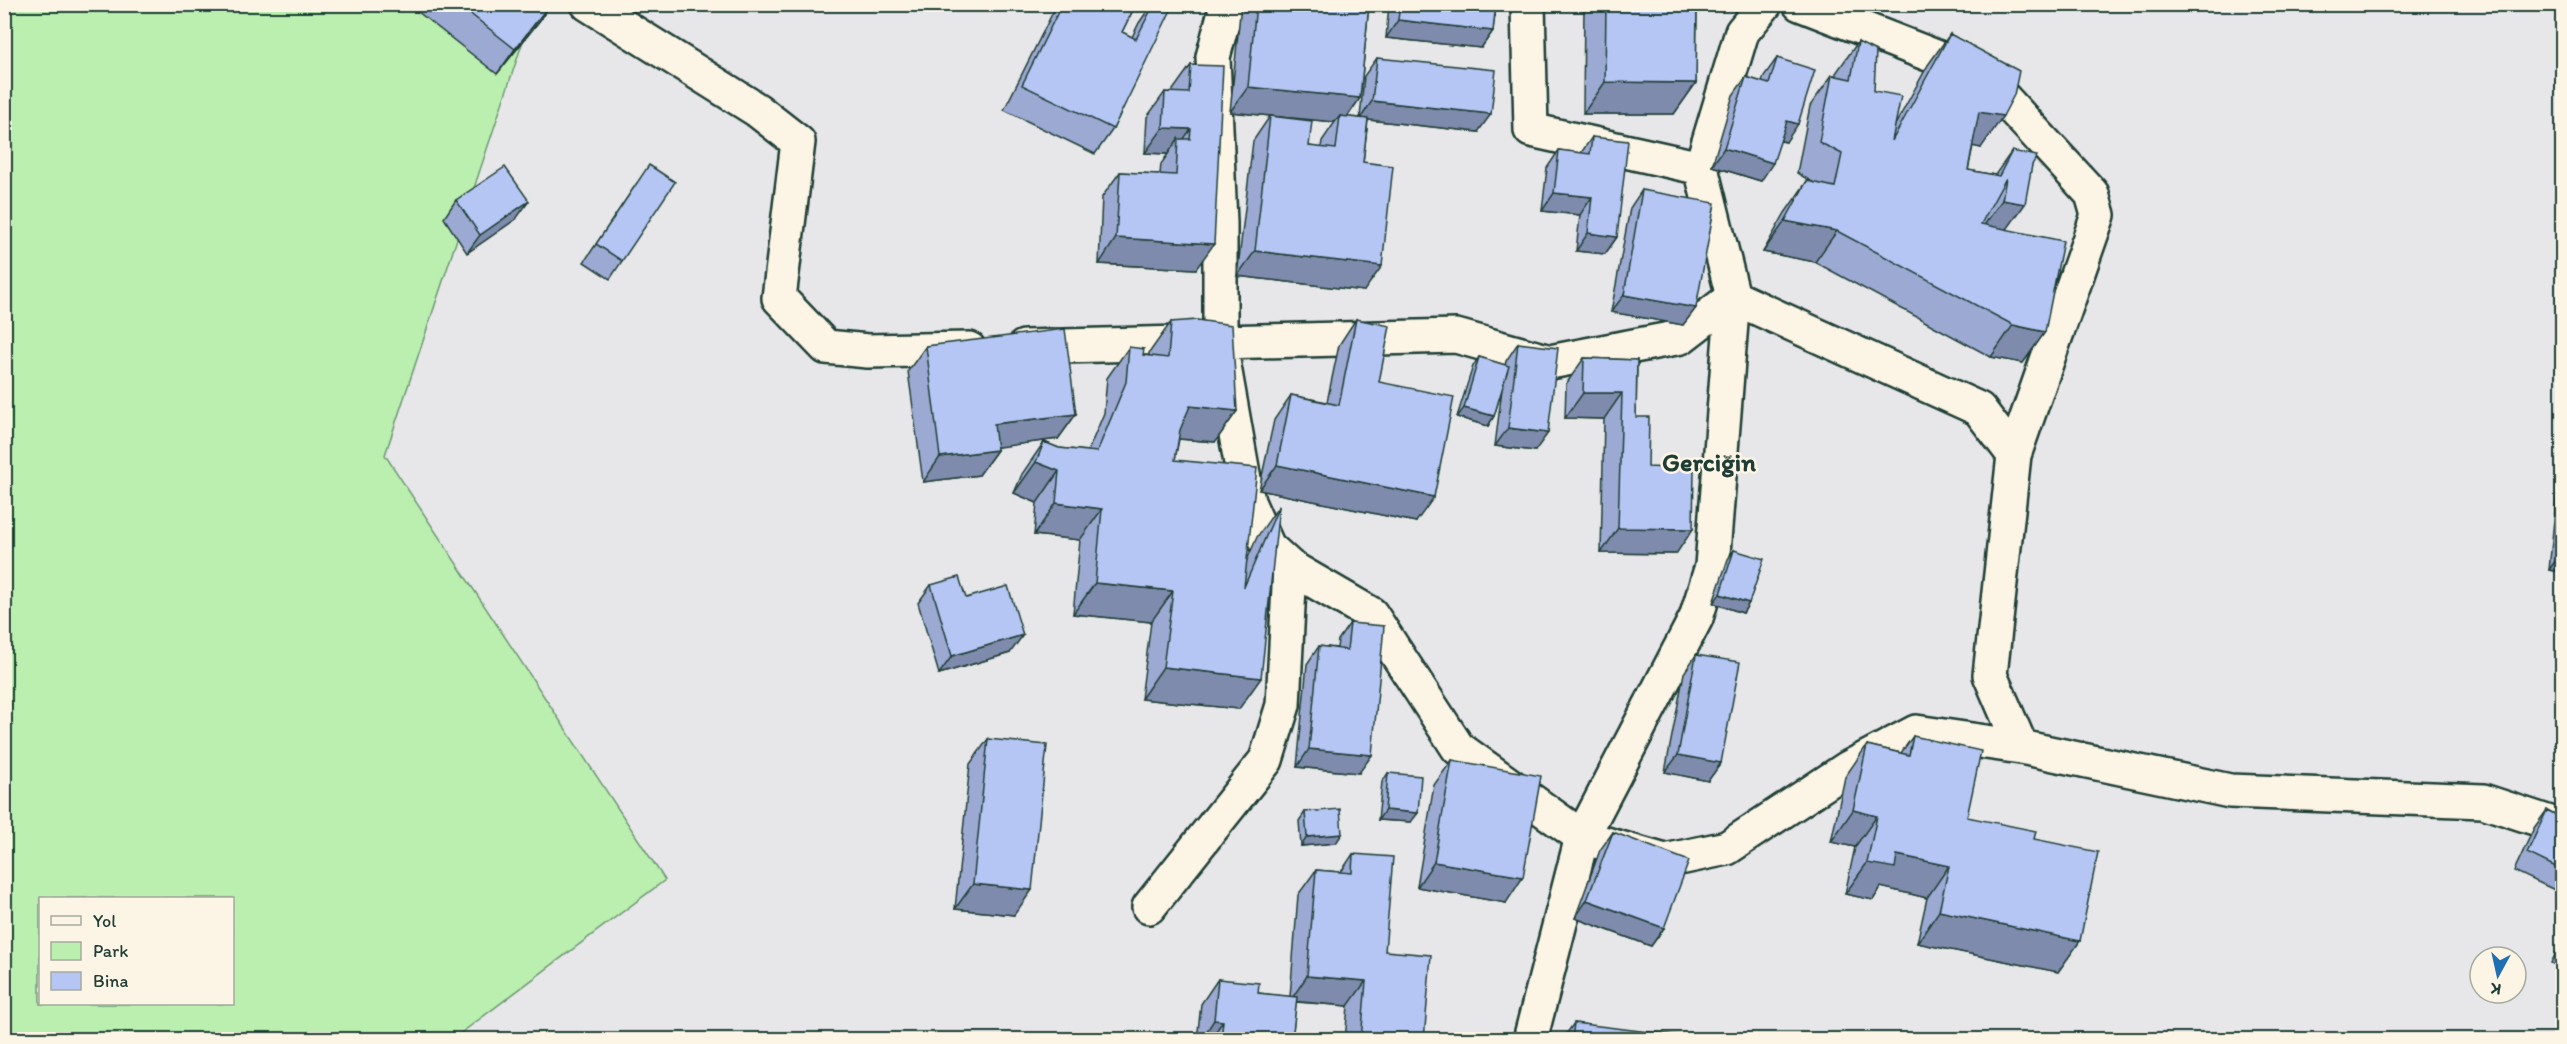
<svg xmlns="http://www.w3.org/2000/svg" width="2567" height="1044" viewBox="0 0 2567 1044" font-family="Itim,sans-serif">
<rect width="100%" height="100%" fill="#e7e7ea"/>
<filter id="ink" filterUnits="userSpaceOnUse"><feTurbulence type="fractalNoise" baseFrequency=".0167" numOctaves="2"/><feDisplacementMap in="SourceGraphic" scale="12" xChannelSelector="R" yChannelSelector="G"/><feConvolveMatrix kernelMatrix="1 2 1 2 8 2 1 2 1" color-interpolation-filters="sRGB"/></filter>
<g filter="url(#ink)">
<path fill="#bbefb0" stroke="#6d9672" stroke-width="1.5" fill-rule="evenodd" d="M5,5h530l-150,450 280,425 -212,159 -448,1zM40,898h192v106h-192z"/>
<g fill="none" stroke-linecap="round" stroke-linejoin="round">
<defs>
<path id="minor" d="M588,4l169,106 41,32 -19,156 47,49 42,4 101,-2
M1227,4l-14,53 7,166v121l28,158 20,45 22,20 81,47 87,134 124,89 83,24 62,-13 121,-80 68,-36 105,15 209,44 253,10 79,26
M1528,4l3,126 170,38
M1800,4l182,71 110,119 6,21 -84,240
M1024,347l432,-11 94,26 131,-25 52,-40 246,112 35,46 -24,220 31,72
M1149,907l117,-147 17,-55 7,-138
M1530,1040l52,-203 114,-219 16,-52 21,-269 -32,-129 41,-136 23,-28"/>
</defs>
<use href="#minor" stroke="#1f3d34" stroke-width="38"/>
<use href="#minor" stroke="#fcf5e5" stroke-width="33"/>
</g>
<path fill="#9caad3" stroke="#1f3d34" stroke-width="1.5" d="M408,4h143l-11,16 -43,54z
M1057,4h79l-14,28 10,5 7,-14 13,-19h19l-58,125 -18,25 -91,-44z
M1241,4h128l-9,94 -13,19 13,1 4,-42 13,-18 101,74 -110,-12 -5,42 1,129 -127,-15 16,-135 17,-25 39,30 12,2 1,-7 13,-19 -105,-10z
M1389,4h107l-3,27 -12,17 -95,-10z
M1584,4h113l-1,79 -22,31h-91z
M1950,34l31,114 -8,-2 -5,24 27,5 17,-24 20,14 -25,64 38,103 -22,31 -32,-6 -176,-95 -52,-10 22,-39 22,-32 7,2 -17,-10 13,-67 22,-31h4v-2l22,-31 16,49 20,36 34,-62z
M1777,58l9,84 -6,-1 -19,40 -49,-15 21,-71 13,-18 16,5 2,-6z
M1191,65l5,204 -97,-5 3,-67 18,-25 40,2 1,-10 7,-10 -23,-1 2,-36 18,-25 8,1v-3z
M1592,137l25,100 -12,17 -29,-3 4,-36 -38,-4 5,-43 12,-18 22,3z
M637,183l-15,78 -12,18 -26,-17z
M1642,190l54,118 -13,17 -72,-13 19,-104z
M456,200l60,19 -49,34 -23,-35z
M1356,319l23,63 37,140 -157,-32 15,-70 17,-25 36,7 12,-57z
M1171,322l66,89 -22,31 -36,-3 -4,21 72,100 10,-23 22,-31 -40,203 -98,-10 10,-77 -78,-8 7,-74 -46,-5 3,-32 -23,-10 8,-19 22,-32 15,6 29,3 16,-38 3,-35 22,-31 14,8h6v-2z
M1518,343l17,108 -40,-5 7,-57 -8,27 -6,10 -31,-9 16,-51 6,-9 26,8 1,-4z
M926,346l150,68 -18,25 -62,8 1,3 -18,25 -56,7 -15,-111z
M1584,358l53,2 -1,57 12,50 28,87 -75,-1 3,-134 -39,-1 1,-34z
M2562,439v133l-13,-2z
M1734,550l15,53 -6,10 -30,-10 15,-44z
M931,585l35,13 44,55 -71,21 -21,-71z
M1350,623l9,150 -62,-6 10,-103 12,-18 18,2 1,-8z
M1696,655l25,108 -13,18 -43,-9 19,-99z
M1913,736l54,81 67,22 46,102 -22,31 -141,-29 10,-45 -46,-11 -8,13 -28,-6 10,-47 -24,-5 14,-65 22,-32 34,8z
M988,739l26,176 -59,-6 15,-145z
M1452,760l54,143 -89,-16 17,-102z
M1388,773l23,49 -33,-2 4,-38z
M2547,810l15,8v69l-3,5 -45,-21 20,-43z
M1305,812l31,31 -35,3 -2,-25z
M1613,832l51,96 -13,18 -76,-28 25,-68z
M1353,854l32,97 39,89h-79l3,-34 -52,-4 -4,38h-95l4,-36 17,-25 40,14 32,4 8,-102 18,-25 25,2z
M2562,941v28l-11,-6z
M1574,1023l116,17h-128z"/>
<path fill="#7f8bac" stroke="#1f3d34" stroke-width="1.5" d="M550,4h1l-11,16 -43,54 18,-25z
M1398,20l95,11 -12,17 -95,-10z
M1605,82l91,1 -22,31h-91z
M1248,87l112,11 -17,25 -3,-7 -5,6 -105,-10z
M1372,101l119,13 -13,18 -118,-13z
M1979,112l24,4 -22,32 -24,-5z
M1787,121l11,3 -12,18 -12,-3z
M1163,128l28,1 -13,18v-8l-10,15 -23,-1z
M1724,148l49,15 -12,18 -49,-15z
M1554,193l38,4 -12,18 -38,-4z
M2002,200l23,4 -22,31 -23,-4z
M529,201l-13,18 -49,34 13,-18z
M1785,221l52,10 -22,31 -52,-10z
M1588,233l29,4 -12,17 -29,-3z
M1116,238l98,6 -18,25 -97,-5z
M1255,251l127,15 -18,25 -127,-15z
M1624,295l72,13 -13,17 -72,-13z
M2013,325l32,7 -22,31 -32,-6z
M1583,393h39l-18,26 -39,-1z
M1190,406l47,5 -22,31 -47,-4z
M1464,408l30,8 -6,10 -31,-9z
M1076,414l-18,25 -82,11 18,-26z
M1508,428l40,5 -13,18 -40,-5z
M997,450l-18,25 -56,7 17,-25z
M1036,462l23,9 -22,32 -23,-10z
M1277,465l157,32 -18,25 -157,-32z
M1056,503l46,6 -22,31 -46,-5z
M1618,528l75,1 -17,25 -75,-1z
M2562,551v21l-13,-2z
M1095,583l78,8 -22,31 -78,-8z
M1720,594l29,9 -6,10 -30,-10z
M1023,635l-13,18 -71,21 13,-18z
M1163,667l98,11 -22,31 -98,-10z
M1309,749l63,6 -13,18 -62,-6z
M1678,755l43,8 -13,18 -43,-9z
M1385,810l33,3 -7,9 -33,-2z
M1853,810l24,6 -22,31 -24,-5z
M1342,834l-6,9 -35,3 6,-9z
M1897,855l52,11 -22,32 -46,-11 -8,13 -28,-6 22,-31z
M1434,862l89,15 -17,26 -89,-16z
M973,884l59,6 -18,25 -59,-6z
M1587,900l77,28 -13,18 -76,-28z
M1939,911l141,30 -22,31 -141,-29z
M1307,976l59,5 -18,25 -58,-5z
M1214,1020l9,1 -13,19h-9z"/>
<path fill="#b5c6f5" stroke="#1f3d34" stroke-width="1.5" d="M458,4h92l-35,45z
M1062,4h74l-14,28 14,7 18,-35h17l2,2 -60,123 -91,-44z
M1256,4h113l-9,94 -112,-11z
M1400,4h96l-3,27 -95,-11z
M1606,4h91l-1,79 -91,-1z
M1950,34l69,37 -5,24 -11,21 -24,-4 -11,58 31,6 13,-25 25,5 -5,9 -7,39 -23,-4 4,-22 -25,46 82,17 -18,91 -32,-7 -176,-94 -52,-10 22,-40 28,6 7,-33 -23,-12 13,-67 19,4 7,-37 18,9 -2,40 27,5 -9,45z
M1377,58l119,12 -5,44 -119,-13z
M1777,58l38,12 -17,54 -11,-3 -14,42 -49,-15 22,-71 23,7z
M1191,65l32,1 -9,178 -98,-6 4,-66 56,3 2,-36h12l1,-10 -28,-1 2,-36 24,1z
M1270,116l42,5 -3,25 27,3 4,-33 28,3 -5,43 30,4 -11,100 -127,-15z
M1592,137l36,4 -11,96 -29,-4 4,-36 -38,-4 5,-43 31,4z
M649,165l26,17 -53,79 -26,-17z
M505,167l24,34 -49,34 -24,-35z
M1642,190l73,13 -19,105 -72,-13z
M1356,319l34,7 -11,56 75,15 -20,100 -157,-32 14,-70 48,10z
M1197,320l35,5 5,86 -47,-5 -10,24 -5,30 82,8 -13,119 35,-81 -18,172 -98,-11 10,-76 -78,-8 7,-74 -46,-6 3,-32 -23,-9 8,-20 15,6 38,4 29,-70 3,-35 15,2 -1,6 25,3 3,-36z
M1065,329l11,85 -82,10 3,26 -57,7 -14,-111z
M1518,343l40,5 -10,85 -40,-5z
M1479,357l30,9 -15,50 -30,-8z
M1584,358l53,2 -1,57h13l-1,50 46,2 -1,60 -75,-1 4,-135h-39z
M1734,550l30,9 -15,44 -29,-9z
M959,577l7,21 42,-12 15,49 -71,21 -21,-71z
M1350,623l34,3 -12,129 -63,-6 10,-103 28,4z
M1696,655l44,7 -19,101 -43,-8z
M1913,736l68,15 -14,66 69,14 -2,8 64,13 -18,89 -141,-30 10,-45 -52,-11 -2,13 -28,-5 10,-47 -24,-6 14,-65 42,10z
M988,739l59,6 -15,145 -59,-6z
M1452,760l89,16 -18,101 -89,-15z
M1388,773l33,3 -3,37 -33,-3z
M1340,809l2,25 -35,3 -2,-25z
M2547,810l15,8v52l-35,-17z
M1613,832l76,29 -25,67 -77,-28z
M1353,854l40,3 -8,94 46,4 -7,85h-63l5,-59 -59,-5 9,-106 36,3z
M1218,979l41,4 -1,10 39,4 -5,43h-71l2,-19 -9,-1z
M1574,1023l116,14v3h-118z"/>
</g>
<g text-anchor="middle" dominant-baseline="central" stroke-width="5" stroke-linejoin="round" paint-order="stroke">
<g font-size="26" font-weight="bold" fill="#1f3d34" stroke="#fcf5e5">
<text x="1709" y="462">Gerciğin</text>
</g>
</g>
<rect width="2567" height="1044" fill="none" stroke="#fcf5e5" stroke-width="24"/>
<rect x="12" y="12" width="2543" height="1020" fill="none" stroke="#1f3d34" stroke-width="2" filter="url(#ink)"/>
<rect x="39" y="897" width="195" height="108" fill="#fcf5e5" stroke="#a4ab9e" stroke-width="1.5"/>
<rect x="51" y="916" width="30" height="9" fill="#fcf5e5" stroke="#a4ab9e" stroke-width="1.5"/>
<text x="93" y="927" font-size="18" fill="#1f3d34">Yol</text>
<rect x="51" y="942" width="30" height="18" fill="#bbefb0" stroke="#a4ab9e" stroke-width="1.5"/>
<text x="93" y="957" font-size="18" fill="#1f3d34">Park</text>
<rect x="51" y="972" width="30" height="18" fill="#b5c6f5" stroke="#a4ab9e" stroke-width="1.5"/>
<text x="93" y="987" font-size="18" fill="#1f3d34">Bina</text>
<g transform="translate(2498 975) rotate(188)"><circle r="28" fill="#fcf5e5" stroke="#a4ab9e" stroke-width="1.5"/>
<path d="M0-4.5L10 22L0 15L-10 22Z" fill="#1f6fb2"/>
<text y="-9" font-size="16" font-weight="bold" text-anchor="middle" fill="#1f3d34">K</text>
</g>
</svg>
